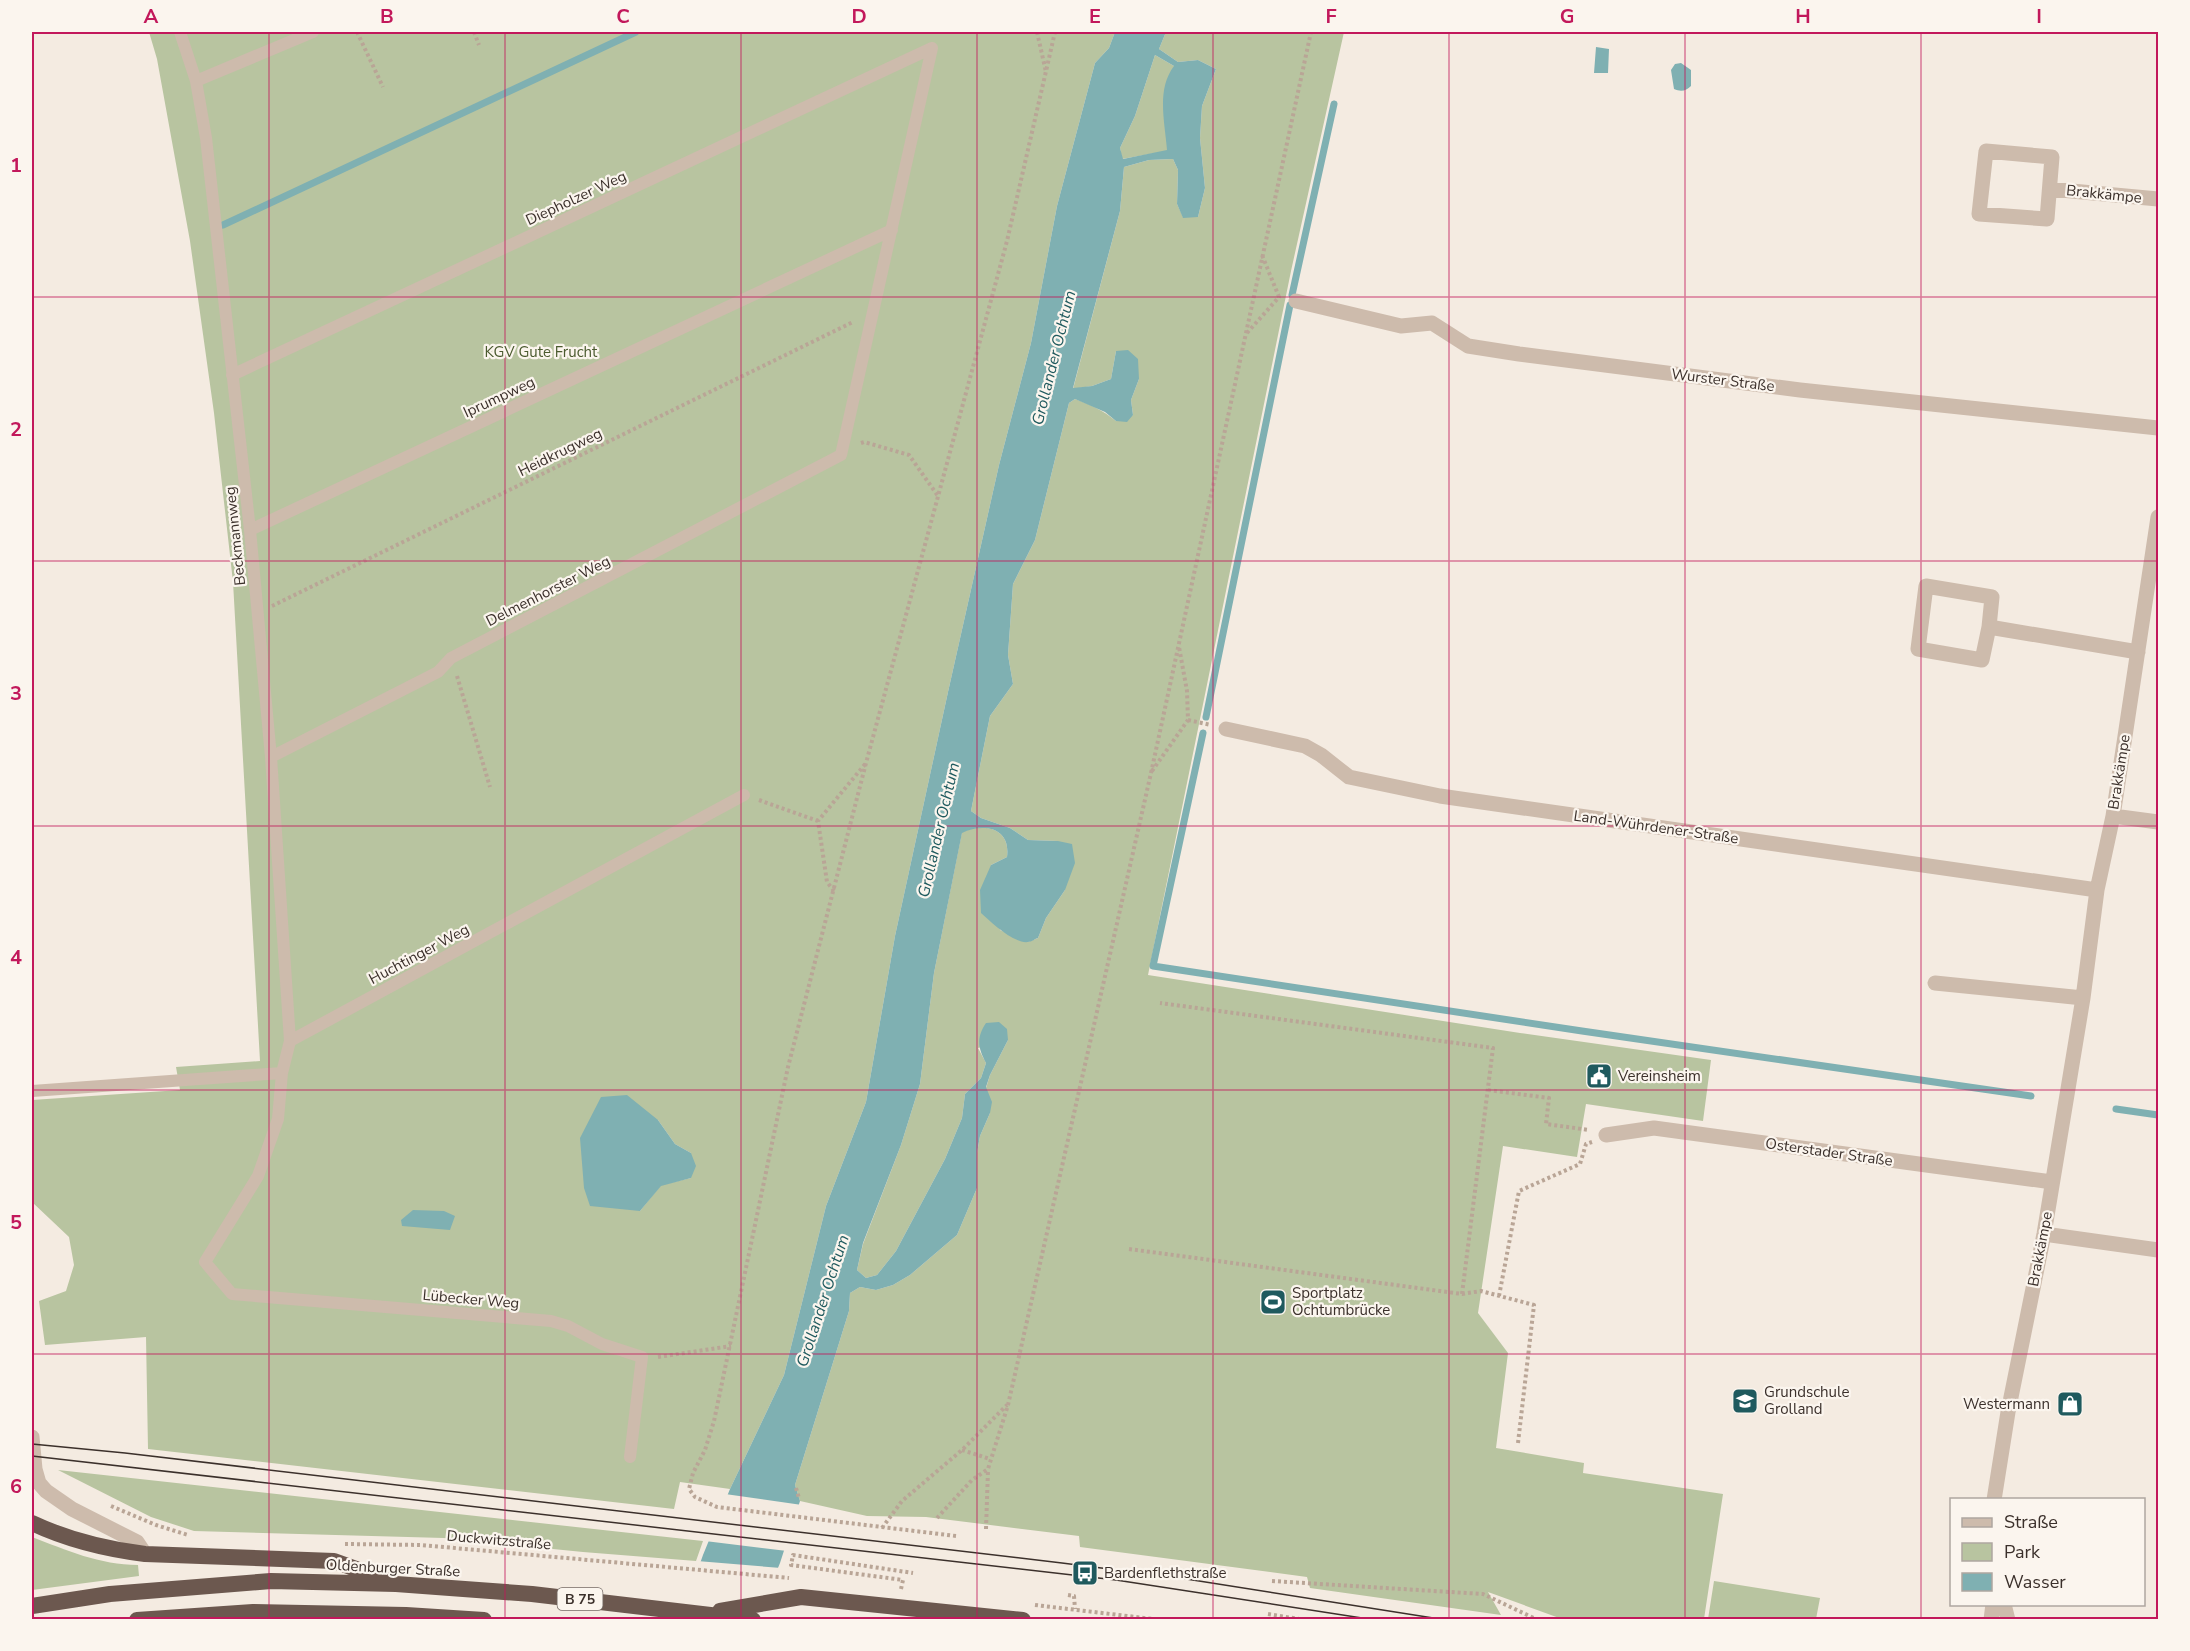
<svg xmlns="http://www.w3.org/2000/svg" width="2190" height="1651" viewBox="0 0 2190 1651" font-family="'Nunito Sans',sans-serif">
<rect width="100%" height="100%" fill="#f4ebe1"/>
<path fill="#b8c4a0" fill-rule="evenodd" d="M149,32h966l-6,16 -14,15 -38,143 -26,137 -32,122 -51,227 -53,244 -29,166 -40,104 -42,169 -54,114 -50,-7 -6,27 -526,-60 -2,-112 -101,8 -6,-44 27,-10 8,-26 -5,-28 -37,-35v-102l148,-10 -4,-23 84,-6 -27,-479 -19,-169 -24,-172 -33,-182zM658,1120l17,24 16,9v25l-30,7 -21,26z
M1166,32h178l-53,239 -143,704 372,58 191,27 -8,61 -117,-17 -9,53 -74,-11 -25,167 30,40 -12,95 88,15 -1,10 140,21 -19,125h-142l-74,-27 13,23 -191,-27 -3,-11 -227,-30 -1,-11 -153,-19 -59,-1 -67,-15 -5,-16 54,-174 1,-18 10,-6 16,3 17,-5 17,-10 47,-40 20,-47v-35l3,-17 10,-23 -4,-25 4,-13 18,-35 -30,8 8,15 -5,15 -16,16 -3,24 -17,41 -49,92 -19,24 -11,3 -9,-8 6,-26 38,-99 19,-61 14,-111 28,-141c21,-9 49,-5 45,25l-16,8 9,65 28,12 10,-4 8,-20 19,-28 -7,-49 -30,-1 -18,-12 -29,-10 -10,-7 19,-95 23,-32 -5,-29 5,-71 22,-44 34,-137 6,-4c15,5 29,12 41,22l17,-6 -2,-15 8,-21 -23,-28 -5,28 -19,7 -19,3 47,-178 4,-44 25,-7 24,-1 5,11 -1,34 6,13h15l7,-29 -5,-50 2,-32 14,-37 -18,-9 -20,2 -19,-13z
M1155,55l19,11 -7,85 -45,8 -2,-11 15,-32z
M58,1470l645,71 -7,20 -113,-9 -139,-14 -250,-7 -43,-14z
M32,1537c34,13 68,28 106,28l1,11 -107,14z
M1714,1581l106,17 -4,21h-108z"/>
<path fill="#7fb0b2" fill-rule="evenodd" d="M1115,32h51l-7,17 19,13 20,-2 18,9 -14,37 -2,32 5,50 -7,29 -15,1 -6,-14 1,-34 -5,-11 -24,1 -25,7 -4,44 -47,177 19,-2 19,-7 5,-28 12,-1 10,9 1,20 -8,21 2,15 -6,7 -11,-1 -11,-9 -30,-13 -6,4 -34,137 -22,44 -5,71 5,29 -23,32 -19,95 10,7 29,10 18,12 30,1 14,3 3,19 -10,27 -19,28 -8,20c-4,1 -6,4 -10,4 -14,2 -37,-20 -47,-29l-1,-23 11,-25 16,-8c4,-30 -24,-34 -45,-24l-28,140 -14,111 -19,61 -38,98 -6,27 9,8 11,-3 19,-24 49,-92 17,-41 3,-24 16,-16 5,-15c-8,-15 -10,-25 0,-40l13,-1 8,7 1,11 -18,35 -4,12 6,15 -2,11 -10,23 -3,17v35l-20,47 -47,40 -17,10 -17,5 -16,-3 -10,6 -1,18 -54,174 5,16 -20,62 -23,56 -77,1 23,-65 27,-66 54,-114 42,-169 40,-104 29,-166 53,-244 51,-227 32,-122 26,-137 38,-143 14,-15zM1155,55l19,11c-18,24 -9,56 -7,84l-44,9 -3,-11 15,-32z
M1596,47l13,2 -1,24h-14z
M1681,63l10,7v16c-5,5 -10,6 -17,3l-3,-19 4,-6z
M627,1095l31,25 17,24 16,9 5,13 -5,12 -30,8 -21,25 -50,-5 -6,-18 -4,-50 21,-41z
M413,1210l31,1 11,5 -5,14 -48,-4 -1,-6z"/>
<path fill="#f4ebe1" d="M725,1494l77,11 -15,46 -82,-10z
M697,1561l84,7 -21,52h-83z"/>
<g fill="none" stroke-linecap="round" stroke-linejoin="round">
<path stroke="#7fb0b2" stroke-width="7" d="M223,225l413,-193
M1292,295l42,-191
M1206,717l84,-412
M1203,733l-50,233 429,65 449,65
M2116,1109l42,6"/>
<path stroke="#b9a596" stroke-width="4" stroke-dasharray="3 3" stroke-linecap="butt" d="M357,32l26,55
M474,32l5,13
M1037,32l9,40
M1247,333l32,-36 -17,-42
M861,443l3,-1 45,13 29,41
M272,606l581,-284
M457,676l33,111
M1188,720l23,5
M1152,771l36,-51 -1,-29 -8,-44
M759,800l59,21
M834,891l-7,-9 -9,-61 48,-58
M1488,1090l61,8 -3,26 43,6
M1129,1249l333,45 31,-246 -333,-45
M1462,1294l19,-3 53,14 -16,138
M1499,1296l20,-105 61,-27 6,-20 6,-2
M658,1357l73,-11
M962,1450l28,9
M796,1488l3,10
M111,1506l45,19 32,10
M937,1518l35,-38 16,-11 20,-64 143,-632 160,-741
M882,1528l20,-27 60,-51 45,-45
M986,1529l2,-59
M956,1536l-239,-29 -22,-10 -6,-8 4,-16 12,-23 9,-29 74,-354 78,-304 141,-522 48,-209
M345,1544l76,1 368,33
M1272,1581l211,13 55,26
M901,1589l2,-9 -112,-15 2,-10 120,18
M1068,1595l6,1 1,13
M1035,1605l126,15
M1268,1614l37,6"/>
<path stroke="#cdbbac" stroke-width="12" d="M180,32l16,49 10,57 44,392 21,227 19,284 -8,32 -4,46 -20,57 -53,86 27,32 319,27 17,5 34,18 40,13 -12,100
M196,81l117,-49
M232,375l700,-327
M250,530l642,-300
M271,757l167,-85 13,-14 390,-203 91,-407
M290,1041l454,-246
M32,1091l250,-18"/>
<path stroke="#cdbbac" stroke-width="15" d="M1986,151l66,6 -5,62 -68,-5z
M2050,189l108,10
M1296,301l105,25 31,-3 36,23 51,8 281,36 358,38
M1989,627l-7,33 -64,-11 8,-63 66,11 -3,30 149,25
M1226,729l79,17 16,9 28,22 91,19 657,94
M2113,816l45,6
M1935,983l148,15
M1606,1135l48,-7 398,54
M2044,1234l114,16
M32,1437l3,32 4,14 7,8 26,18 65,33 8,12
M1994,1500l14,-88 36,-178 39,-236 14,-108 16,-74 45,-299
M2004,1604l4,16
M1991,1620l2,-16"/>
<path stroke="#6c584f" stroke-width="16" d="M32,1523c36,17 73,26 113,31l189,7 50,18
M32,1606l78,-12 161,-13 125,3 136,10 221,26
M720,1611l81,-14 222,23
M137,1620l116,-8 153,3 78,5"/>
<path stroke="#3b302b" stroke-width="1.5" d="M32,1444l93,9 937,110 118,15 266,42
M32,1456l1084,124 259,40"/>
</g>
<path fill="none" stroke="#c2185b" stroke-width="1.5" stroke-opacity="0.55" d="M269,32v1588M505,32v1588M741,32v1588M977,32v1588M1213,32v1588M1449,32v1588M1685,32v1588M1921,32v1588M32,297h2126M32,561h2126M32,826h2126M32,1090h2126M32,1354h2126"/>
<defs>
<symbol id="civic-square" viewBox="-11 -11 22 22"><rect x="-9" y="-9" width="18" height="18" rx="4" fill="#1f5a5e" stroke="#fbf5ee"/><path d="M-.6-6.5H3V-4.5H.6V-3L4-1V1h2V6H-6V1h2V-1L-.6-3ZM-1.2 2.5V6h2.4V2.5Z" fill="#fff"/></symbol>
<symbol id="stadium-square" viewBox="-11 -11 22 22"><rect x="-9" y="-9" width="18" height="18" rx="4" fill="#1f5a5e" stroke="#fbf5ee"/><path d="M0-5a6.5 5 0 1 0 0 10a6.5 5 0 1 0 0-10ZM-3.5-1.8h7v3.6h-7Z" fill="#fff"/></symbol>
<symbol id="school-square" viewBox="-11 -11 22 22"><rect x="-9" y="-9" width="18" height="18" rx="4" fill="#1f5a5e" stroke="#fbf5ee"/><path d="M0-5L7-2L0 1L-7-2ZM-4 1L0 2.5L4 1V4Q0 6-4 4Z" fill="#fff"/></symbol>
<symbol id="shop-square" viewBox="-11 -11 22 22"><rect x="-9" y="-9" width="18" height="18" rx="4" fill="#1f5a5e" stroke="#fbf5ee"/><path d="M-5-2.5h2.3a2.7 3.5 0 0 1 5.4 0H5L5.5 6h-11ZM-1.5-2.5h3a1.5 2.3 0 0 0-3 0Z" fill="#fff"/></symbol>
<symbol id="bus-square" viewBox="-11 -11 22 22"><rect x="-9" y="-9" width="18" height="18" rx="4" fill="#1f5a5e" stroke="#fbf5ee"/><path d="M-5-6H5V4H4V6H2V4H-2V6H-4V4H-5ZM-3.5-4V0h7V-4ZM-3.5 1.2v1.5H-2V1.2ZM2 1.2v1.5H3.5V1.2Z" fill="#fff"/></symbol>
</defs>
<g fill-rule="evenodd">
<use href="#civic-square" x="1584" y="1061" width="30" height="30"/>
<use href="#stadium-square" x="1258" y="1287" width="30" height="30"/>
<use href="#school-square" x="1730" y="1386" width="30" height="30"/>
<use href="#shop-square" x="2055" y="1389" width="30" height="30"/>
<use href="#bus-square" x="1070" y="1558" width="30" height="30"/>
</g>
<g text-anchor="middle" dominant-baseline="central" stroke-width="4.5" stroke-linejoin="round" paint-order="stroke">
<rect fill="#fbf5ee" stroke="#756b66" stroke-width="1.5" x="557.5" y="1588" width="45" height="22" rx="4.5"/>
<g font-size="14" font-weight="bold" fill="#3b302b">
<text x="580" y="1599">B 75</text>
</g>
<g font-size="15" fill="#3b302b" stroke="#fbf5ee">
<text transform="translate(2104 194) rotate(6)">Brakkämpe</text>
<text transform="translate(576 198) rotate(-25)">Diepholzer Weg</text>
<text transform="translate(1723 380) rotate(7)">Wurster Straße</text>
<text transform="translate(499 397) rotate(-25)">Iprumpweg</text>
<text transform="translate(560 452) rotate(-26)">Heidkrugweg</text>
<text transform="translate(235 536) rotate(-96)">Beckmannweg</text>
<text transform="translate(548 591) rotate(-27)">Delmenhorster Weg</text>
<text transform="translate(2119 772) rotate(-81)">Brakkämpe</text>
<text transform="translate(1656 827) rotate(8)">Land-Wührdener-Straße</text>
<text transform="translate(419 954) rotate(-28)">Huchtinger Weg</text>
<text transform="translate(1829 1152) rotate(8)">Osterstader Straße</text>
<text transform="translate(2040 1249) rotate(-79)">Brakkämpe</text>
<text transform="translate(471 1299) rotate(5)">Lübecker Weg</text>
<text transform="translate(499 1540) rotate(5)">Duckwitzstraße</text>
<text transform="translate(393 1568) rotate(3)">Oldenburger Straße</text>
</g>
<g font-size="15" fill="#4a5a2e" stroke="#fbf5ee">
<text x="541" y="352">KGV Gute Frucht</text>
</g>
<g font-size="15" fill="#3b302b" stroke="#fbf5ee" text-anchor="start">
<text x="1618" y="1076">Vereinsheim</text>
<text x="1292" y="1293">Sportplatz<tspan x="1292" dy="17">Ochtumbrücke</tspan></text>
<text x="1764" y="1392">Grundschule<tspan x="1764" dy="17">Grolland</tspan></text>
<text x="2050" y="1404" text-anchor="end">Westermann</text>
<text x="1104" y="1573">Bardenflethstraße</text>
</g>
<g font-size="16" font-style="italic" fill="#1f5a5e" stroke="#fbf5ee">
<text transform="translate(1054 358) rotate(-76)">Grollander Ochtum</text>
<text transform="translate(939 830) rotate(-77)">Grollander Ochtum</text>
<text transform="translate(823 1301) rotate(-72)">Grollander Ochtum</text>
</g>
</g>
<rect width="2190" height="1651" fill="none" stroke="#fbf5ee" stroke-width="66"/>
<rect x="1950" y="1498" width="195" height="108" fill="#fbf5ee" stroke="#aea6a0" stroke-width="1.5"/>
<rect x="1962" y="1518" width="30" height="9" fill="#cdbbac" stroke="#aea6a0" stroke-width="1.5"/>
<text x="2004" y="1528" font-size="18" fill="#3b302b">Straße</text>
<rect x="1962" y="1543" width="30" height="18" fill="#b8c4a0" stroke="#aea6a0" stroke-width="1.5"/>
<text x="2004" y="1558" font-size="18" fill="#3b302b">Park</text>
<rect x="1962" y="1573" width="30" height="18" fill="#7fb0b2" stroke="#aea6a0" stroke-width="1.5"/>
<text x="2004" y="1588" font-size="18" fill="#3b302b">Wasser</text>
<rect x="33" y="33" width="2124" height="1585" fill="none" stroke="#c2185b" stroke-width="2"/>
<g font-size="20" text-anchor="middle" font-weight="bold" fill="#c2185b">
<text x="151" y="23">A</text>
<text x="387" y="23">B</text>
<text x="623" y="23">C</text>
<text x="859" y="23">D</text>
<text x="1095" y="23">E</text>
<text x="1331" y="23">F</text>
<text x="1567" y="23">G</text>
<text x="1803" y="23">H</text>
<text x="2039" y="23">I</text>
<text x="16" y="172">1</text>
<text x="16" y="436">2</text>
<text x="16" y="700">3</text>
<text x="16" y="964">4</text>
<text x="16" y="1229">5</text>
<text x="16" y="1493">6</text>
</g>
</svg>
